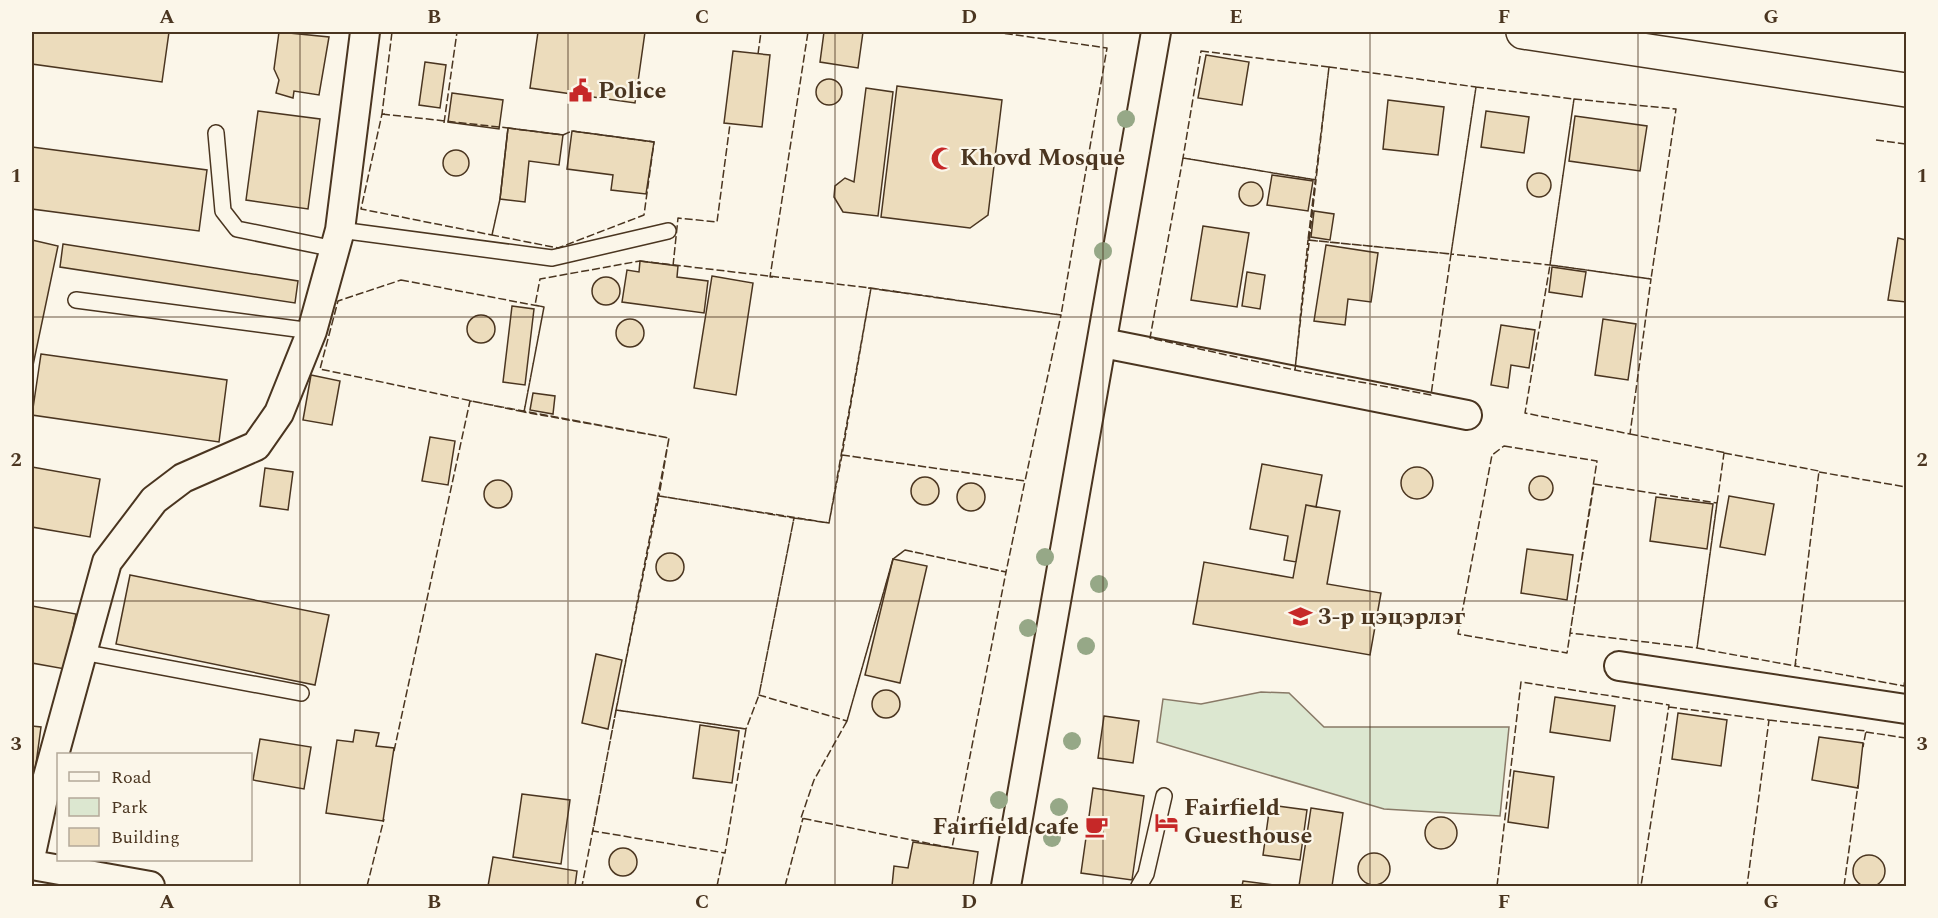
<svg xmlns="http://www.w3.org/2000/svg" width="1938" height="918" viewBox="0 0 1938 918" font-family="Spectral,serif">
<rect width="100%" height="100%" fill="#fbf6e9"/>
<path fill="#dce7d0" stroke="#887966" stroke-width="1.5" d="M1261,692l28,1 35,34h185l-9,89 -116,-7 -227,-67 6,-43 38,5z"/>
<path fill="#ecdcbc" stroke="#4a3520" stroke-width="1.5" d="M32,32h137l-7,50 -130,-18z
M279,32l50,5 -10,58 -25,-4 -1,7 -17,-5 3,-13 -5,-11z
M538,32h107l-10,71 -105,-15z
M824,32h39l-5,36 -38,-6z
M733,51l37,4 -8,72 -38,-4z
M1206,55l43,7 -7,43 -44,-7z
M425,62l21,3 -6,43 -21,-3z
M816 92a13 13 0 1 1 26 0a13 13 0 1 1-26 0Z
M897,86l105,14 -14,115 -18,13 -89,-11z
M866,88l27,4 -15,124 -35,-4 -9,-15 1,-11 10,-8 9,4z
M452,93l51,7 -4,29 -51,-7z
M1388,100l56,7 -6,48 -55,-6z
M258,111l62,8 -12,90 -62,-9z
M1486,111l43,6 -5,36 -43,-6z
M1575,116l72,10 -7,45 -71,-10z
M508,128l55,7 -4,30 -30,-4 -4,41 -25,-3z
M572,131l82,11 -8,52 -35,-4 2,-15 -46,-6z
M32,147l175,23 -8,61 -167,-22z
M443 163a13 13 0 1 1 26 0a13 13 0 1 1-26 0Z
M1527 185a12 12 0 1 1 24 0a12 12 0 1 1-24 0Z
M1272,175l41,6 -5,30 -41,-6z
M1239 194a12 12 0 1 1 24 0a12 12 0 1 1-24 0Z
M1314,211l20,3 -4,26 -19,-3z
M1203,226l46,7 -12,74 -46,-7z
M1898,238l8,2v62l-18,-2z
M32,240l26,6 -26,124z
M63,244l235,37 -3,22 -235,-36z
M1326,245l52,8 -7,49 -23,-3 -3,26 -31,-4z
M640,261l38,5 -1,11 31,4 -4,32 -82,-11 5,-32 12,2z
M1552,267l34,5 -4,25 -33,-5z
M1247,272l18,3 -5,34 -18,-3z
M712,276l41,7 -17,112 -42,-7z
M592 291a14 14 0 1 1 28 0a14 14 0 1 1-28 0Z
M512,306l22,3 -9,76 -22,-3z
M467 329a14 14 0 1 1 28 0a14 14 0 1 1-28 0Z
M1603,319l33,5 -8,56 -33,-5z
M616 333a14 14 0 1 1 28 0a14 14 0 1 1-28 0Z
M1501,325l34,5 -6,38 -18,-3 -3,23 -17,-3z
M41,354l186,26 -8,62 -187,-27z
M311,375l29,6 -8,44 -29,-5z
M533,393l22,3 -2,18 -23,-4z
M430,437l25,4 -7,44 -26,-4z
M1262,464l60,11 -6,32 -10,-2 -10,57 -12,-2 4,-24 -38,-7z
M1401 483a16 16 0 1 1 32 0a16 16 0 1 1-32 0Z
M32,467l68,12 -10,58 -58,-10z
M265,468l28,4 -5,38 -28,-4z
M1529 488a12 12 0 1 1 24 0a12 12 0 1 1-24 0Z
M911 491a14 14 0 1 1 28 0a14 14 0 1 1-28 0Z
M484 494a14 14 0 1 1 28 0a14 14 0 1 1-28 0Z
M957 497a14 14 0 1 1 28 0a14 14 0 1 1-28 0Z
M1729,496l45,8 -9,51 -45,-8z
M1656,497l57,7 -6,45 -57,-8z
M1306,505l34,6 -13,73 54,9 -11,62 -177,-31 11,-62 89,16z
M1527,549l46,6 -6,45 -46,-7z
M656 567a14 14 0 1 1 28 0a14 14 0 1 1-28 0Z
M893,559l34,7 -27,117 -35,-8z
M130,575l199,40 -14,70 -199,-41z
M32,606l44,8 -11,55 -33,-6z
M596,654l26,6 -14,69 -26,-6z
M872 704a14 14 0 1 1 28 0a14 14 0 1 1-28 0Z
M1555,697l60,9 -5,35 -60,-9z
M1678,713l49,7 -6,46 -49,-7z
M1104,716l35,5 -6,42 -35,-5z
M700,725l39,6 -7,52 -39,-5z
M32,726l9,1 -8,59h-1z
M355,730l24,3 -3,13 18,2 -11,73 -57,-8 11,-73 16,2z
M1819,737l44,6 -5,45 -46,-8z
M260,739l51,8 -7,42 -51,-9z
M1514,771l40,6 -6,51 -40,-6z
M1093,788l51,8 -12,84 -51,-7z
M522,794l48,6 -9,64 -48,-7z
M1270,805l37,5 -7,50 -37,-5z
M1311,808l32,5 -11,73h-33z
M1425 833a16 16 0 1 1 32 0a16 16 0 1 1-32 0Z
M913,842l65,10 -5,34h-81l2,-20 14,2z
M609 862a14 14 0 1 1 28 0a14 14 0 1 1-28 0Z
M1358 869a16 16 0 1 1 32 0a16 16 0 1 1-32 0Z
M1853 871a16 16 0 1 1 32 0a16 16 0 1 1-32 0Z
M493,857l84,14 -2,15h-87z
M1243,881l39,5h-40z"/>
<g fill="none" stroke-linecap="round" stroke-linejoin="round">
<defs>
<path id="service" d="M216,133l7,78 14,18 98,20
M340,230l212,28 116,-27
M76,300l236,31
M82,652l219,41
M1139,886l7,-12 18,-78"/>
<path id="minor" d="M1103,343l364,72
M1619,666l287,43
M32,849l14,-65 61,-222 47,-62 29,-22 73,-32 23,-33 33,-82 28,-101 25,-198
M32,865l118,21
M1006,886l150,-854"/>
<path id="secondary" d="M1523,32l383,58"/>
</defs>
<use href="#service" stroke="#4a3520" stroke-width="18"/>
<use href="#minor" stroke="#4a3520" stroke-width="32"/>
<use href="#secondary" stroke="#4a3520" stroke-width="36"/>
<use href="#service" stroke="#fbf6e9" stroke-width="15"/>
<use href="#minor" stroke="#fbf6e9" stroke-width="28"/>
<use href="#secondary" stroke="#fbf6e9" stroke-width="33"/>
<path stroke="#4a3520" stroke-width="1.5" stroke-dasharray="8 3" stroke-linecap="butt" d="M1201,51l128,16 -13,113 -133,-22z
M758,54l3,-22
M1329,67l147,20 -25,167 -143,-14z
M1476,87l98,12 -24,166 -99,-11z
M1574,99l102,10 -25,170 -101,-14z
M382,114l126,14 -8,71 -8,36 -131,-26z
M385,114h-3l10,-82
M444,123l13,-91
M508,128l55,7 9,-4 82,11 -10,73 -86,33 -66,-13 8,-36z
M1876,140l30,4
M1183,158l133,22 -21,190 -145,-32z
M1308,240l143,14 -20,141 -136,-25z
M640,261l231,27 -42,235 -170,-27 10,-58 -145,-26 20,-105 -9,-2 5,-26z
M1550,265l101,14 -21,155 -105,-21z
M673,266l5,-48 39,4 13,-98
M773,277h-3l38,-245
M401,280l143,27 -20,105 -204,-43 18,-68z
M868,288l193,27 46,-267 -112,-16
M871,288l190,27 -36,166 -183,-26z
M1630,434l97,19
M1504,446l93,15 -30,192 -109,-19 34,-179z
M1724,453l95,18 -24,195 -98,-18z
M842,455l183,26 -19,91 -101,-22 -12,9 -46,162 -88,-26 35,-177 35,5z
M1819,472l87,15
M1594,484l123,19 -20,145 -127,-15z
M659,496l135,22 -35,177 -13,34 -130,-19z
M905,550l101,22 -54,276 -151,-30 13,-38 33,-59 46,-162z
M1796,663l-1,3 109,20 2,-14
M1669,707l100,13 -22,166
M616,710l130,19 -21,124 -132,-22z
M1769,720l97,11 -3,16
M1866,732l40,6
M394,751l76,-350 199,37 -87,448
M367,886l17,-67
M717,886l7,-34
M785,886l18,-68
M1497,886l24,-204 148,23 -28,181
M1844,886l14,-101"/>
</g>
<g fill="#96a887">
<circle cx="1126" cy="119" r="9"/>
<circle cx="1103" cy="251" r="9"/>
<circle cx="1045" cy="557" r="9"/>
<circle cx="1099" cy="584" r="9"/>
<circle cx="1028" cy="628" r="9"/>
<circle cx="1086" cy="646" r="9"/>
<circle cx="1072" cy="741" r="9"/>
<circle cx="999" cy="800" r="9"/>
<circle cx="1059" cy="807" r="9"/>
<circle cx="1052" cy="838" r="9"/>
</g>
<path fill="none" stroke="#4a3520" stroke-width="1.5" stroke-opacity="0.55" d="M300,32v854M568,32v854M835,32v854M1103,32v854M1370,32v854M1638,32v854M32,317h1874M32,601h1874"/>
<defs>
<symbol id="civic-bare" viewBox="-9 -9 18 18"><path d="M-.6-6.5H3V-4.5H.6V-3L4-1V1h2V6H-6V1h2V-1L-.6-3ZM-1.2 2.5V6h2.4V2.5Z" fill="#c62828" stroke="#fbf6e9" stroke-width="2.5" paint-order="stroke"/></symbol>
<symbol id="mosque-bare" viewBox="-9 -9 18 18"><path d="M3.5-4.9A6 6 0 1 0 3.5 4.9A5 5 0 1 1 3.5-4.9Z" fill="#c62828" stroke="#fbf6e9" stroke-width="2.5" paint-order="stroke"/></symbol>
<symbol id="school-bare" viewBox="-9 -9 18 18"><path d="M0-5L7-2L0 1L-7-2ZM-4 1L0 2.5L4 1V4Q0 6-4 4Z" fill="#c62828" stroke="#fbf6e9" stroke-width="2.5" paint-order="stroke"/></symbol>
<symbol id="hotel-bare" viewBox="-9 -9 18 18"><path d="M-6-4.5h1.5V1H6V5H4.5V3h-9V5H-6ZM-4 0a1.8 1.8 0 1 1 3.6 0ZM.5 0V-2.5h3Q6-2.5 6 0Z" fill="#c62828" stroke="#fbf6e9" stroke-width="2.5" paint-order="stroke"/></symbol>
<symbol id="cafe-bare" viewBox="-9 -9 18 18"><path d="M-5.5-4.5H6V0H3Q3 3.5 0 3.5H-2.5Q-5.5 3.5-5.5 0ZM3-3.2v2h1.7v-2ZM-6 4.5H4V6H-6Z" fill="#c62828" stroke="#fbf6e9" stroke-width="2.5" paint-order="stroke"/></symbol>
</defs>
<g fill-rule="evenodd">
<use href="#civic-bare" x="564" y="74" width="33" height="33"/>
<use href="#mosque-bare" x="926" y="142" width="33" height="33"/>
<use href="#school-bare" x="1284" y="600" width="33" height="33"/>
<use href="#hotel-bare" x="1150" y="806" width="33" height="33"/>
<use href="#cafe-bare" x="1080" y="810" width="33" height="33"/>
</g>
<g text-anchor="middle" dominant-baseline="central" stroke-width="4.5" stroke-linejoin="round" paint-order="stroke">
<g font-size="24" font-weight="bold" fill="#4a3520" stroke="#fbf6e9" text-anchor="start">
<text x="598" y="91">Police</text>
<text x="960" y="158">Khovd Mosque</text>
<text x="1318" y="617">3-р цэцэрлэг</text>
<text x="1184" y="808">Fairfield<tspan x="1184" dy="28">Guesthouse</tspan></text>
<text x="1079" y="827" text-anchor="end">Fairfield cafe</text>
</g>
</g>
<rect width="1938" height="918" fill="none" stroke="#fbf6e9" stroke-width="66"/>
<rect x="57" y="753" width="195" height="108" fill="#fbf6e9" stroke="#b4a999" stroke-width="1.5"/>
<rect x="69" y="772" width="30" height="9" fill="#fbf6e9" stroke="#b4a999" stroke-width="1.5"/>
<text x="111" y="783" font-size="18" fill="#4a3520">Road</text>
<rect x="69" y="798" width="30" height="18" fill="#dce7d0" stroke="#b4a999" stroke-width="1.5"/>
<text x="111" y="813" font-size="18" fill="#4a3520">Park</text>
<rect x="69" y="828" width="30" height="18" fill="#ecdcbc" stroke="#b4a999" stroke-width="1.5"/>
<text x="111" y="843" font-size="18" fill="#4a3520">Building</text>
<rect x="33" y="33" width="1872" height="852" fill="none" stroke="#4a3520" stroke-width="2"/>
<g font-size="20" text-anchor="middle" font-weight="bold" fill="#4a3520">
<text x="167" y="23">A</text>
<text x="434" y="23">B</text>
<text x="702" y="23">C</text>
<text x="969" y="23">D</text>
<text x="1236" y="23">E</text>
<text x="1504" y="23">F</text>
<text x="1771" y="23">G</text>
<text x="16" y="182">1</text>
<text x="1922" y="182">1</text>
<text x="16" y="466">2</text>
<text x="1922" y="466">2</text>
<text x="16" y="750">3</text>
<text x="1922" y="750">3</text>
<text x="167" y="908">A</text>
<text x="434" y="908">B</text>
<text x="702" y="908">C</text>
<text x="969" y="908">D</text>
<text x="1236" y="908">E</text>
<text x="1504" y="908">F</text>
<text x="1771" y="908">G</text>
</g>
</svg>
